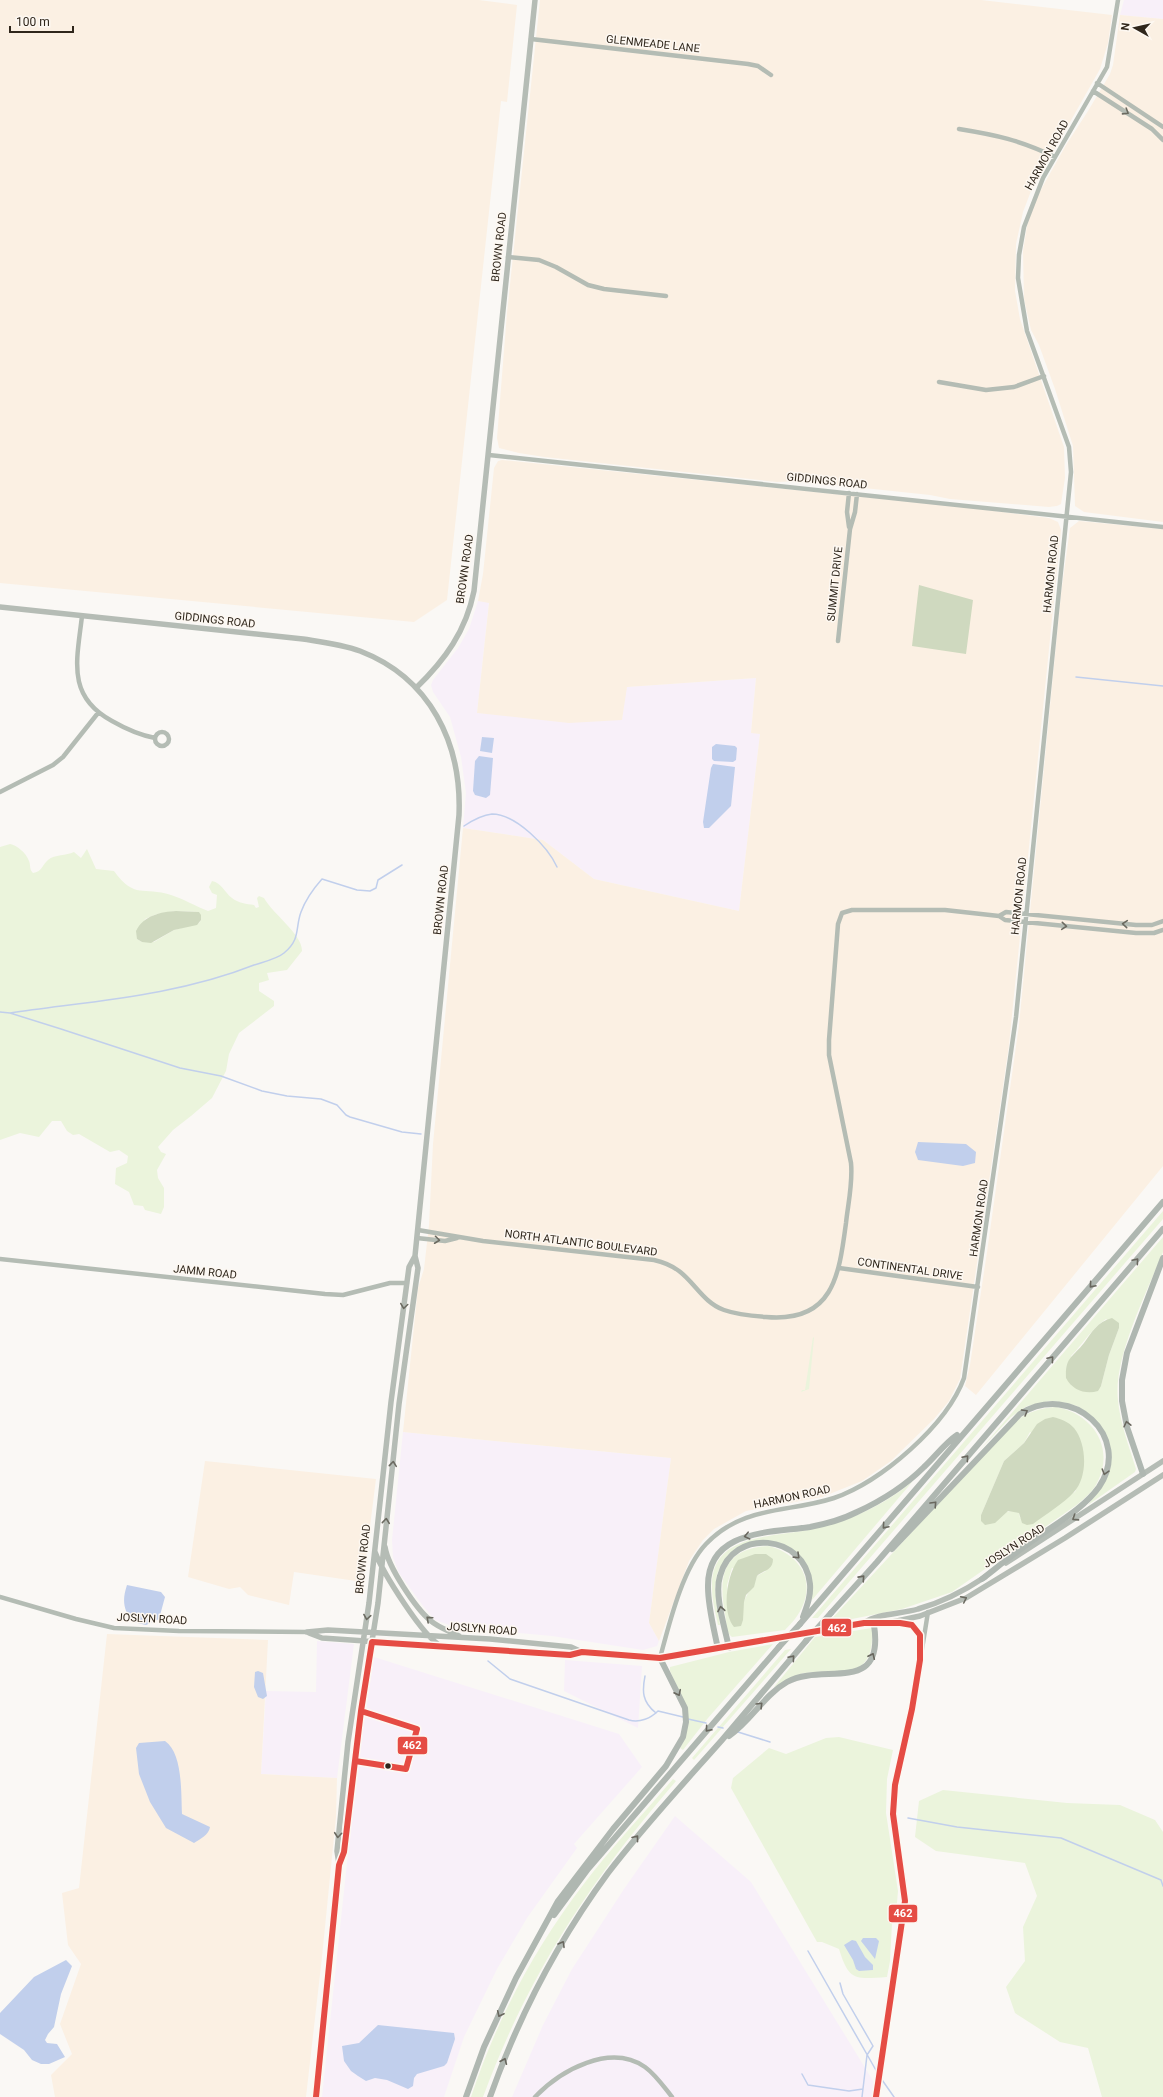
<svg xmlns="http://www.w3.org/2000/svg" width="1163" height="2097" viewBox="0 0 1163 2097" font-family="Roboto,sans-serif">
<rect width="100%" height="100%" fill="#faf8f5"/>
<path fill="#f8f0f9" d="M1124,0h39v19l-43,-4z
M478,601l11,1 -12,111 145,7 4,-33 130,-9 -5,54 9,2 -21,177 -145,-32 -51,-39 -80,-12 3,-35 -5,-36 -11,-40 -17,-25 -2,-7 2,-5 25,-32 11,-19z
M403,1432l268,26 -22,165 10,18 -2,5 -14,4 -91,-14 -97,-9 -20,-7 -12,-14 -24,-33 -6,-16 -1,-17z
M317,1641l37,3 -17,134 -76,-4 5,-83 50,1z
M374,1657l245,77 23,33 -68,77 3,4 -50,70 -30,51 -33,68 -20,60h-122l35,-328z
M565,1660l77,6 -4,62 -74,-37z
M675,1816l76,66 124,202 -2,13h-361l31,-72 29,-56 52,-80z"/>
<path fill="#fbf0e3" d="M0,0h479l38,5 -10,97 -6,-1 -54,499 -33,22 -414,-39z
M540,0h441l131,15 -4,28 -8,26 -69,122 -8,21 -7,32 -1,47 5,28 44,128 1,31 -4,26 -4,2 -8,1 -99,-8 -20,-4 -132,-14 -21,1 -233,-25 -25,-4 -20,-5 -2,-10 10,-125z
M1120,15l43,4v503l-79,-10 -9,-6 -2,-60 -18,-57 -16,-44 -8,-15 -7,-31 -1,-48 4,-25 7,-24 32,-57 22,-34 22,-37 3,-9z
M502,460l469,48 78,10 9,4 3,8 -52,515 -49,334 -11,22 -15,18 -43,42 -29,20 -40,16 -76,14 -32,18 -11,11 -14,21 -30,80 -10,-18 22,-165 -268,-26 15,-144 6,-19 5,-44 4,-81 30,-316 80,12 51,39 145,32 21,-177 -9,-1 5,-55 -129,9 -5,33 -53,3 -92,-10 12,-110 -11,-2 5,-27 11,-106 4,-7z
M1079,521l84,8v637l-187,229 -11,-9 5,-21 17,-113 32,-227 42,-431 9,-66z
M205,1461l171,18 -13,103 -69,-10 -5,33 -41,-10 -8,-8 -11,2 -41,-12z
M107,1634l161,6 -7,134 76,4 -1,39 -14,140 -16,140h-251l-4,-22 21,-21 -12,-30 21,-60 -13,-19 -6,-52 17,-5z"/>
<path fill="#ebf4dc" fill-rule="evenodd" d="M10,844c7,1 16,9 19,17 2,5 0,8 4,12 9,-1 9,-8 15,-13 7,-6 18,-4 26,-8l7,6 6,-9 9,20 18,2c21,29 29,15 57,24 13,4 24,11 37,16l8,-3 1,-13 -5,-2 -3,-6 3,-6c10,2 12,11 20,17 6,5 15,6 22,7l2,3 3,-1 -2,-9 2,-2 5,2c8,15 39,37 38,53l-15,19 -20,3 2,7 -10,3v8l15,10v5l-35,27 -10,21 -3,17 -14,27 -21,18 -18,14 -15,17 3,5 5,2 -9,16 1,8 6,10v19l-3,7 -16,-4 -2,-4 -9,-1 -5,-13 -14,-8 1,-16 11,-5 1,-7 -9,-6 -9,2 -31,-18 -6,1 -6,-4 -6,-10h-9l-13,16 -19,-4 -20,7v-293zM176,911l23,1 2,8 -2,3 -25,7 -20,12h-12l-5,-3 8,-20 12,-5z
M1163,1211v8l-345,399h-6z
M1163,1237v15c-16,40 -50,106 -45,148 2,23 11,46 18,69l-1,3 -47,33 11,-15 10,-38 -16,-35 -16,-11 -10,-3 -17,-2 -23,5 -16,11 -32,34zM1106,1319l13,9 -10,27 -8,31 -30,-30c12,-12 20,-27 35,-37z
M813,1337l1,1 -5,51 -8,3 1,-2h3z
M1056,1407c35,6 59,39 42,74 -4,9 -12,16 -20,23l-126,88 -50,17 -75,15 184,-199c14,-12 27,-17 45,-18zM1030,1432l53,40 -8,20 -55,26 -1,-5c-11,-6 -26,4 -38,8v-6l23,-54 20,-18z
M913,1481l-101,119 -3,-28 -25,-28 -21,-4 -13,2 -9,4 -17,15 -7,13 -2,14 5,37h-2c-2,-11 -6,-24 -6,-36 -3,-57 62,-51 100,-60 38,-8 71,-23 101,-48z
M768,1546c28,6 47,31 35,59 -4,10 -11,18 -18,25l-53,7c-7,-5 -5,-15 -7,-23 -7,-38 -2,-65 43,-68zM732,1568l34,3 -9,5c-3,11 -7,13 -11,21 -4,6 -3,16 -3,23h-13l-3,-35z
M872,1628c3,55 -31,40 -68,45 -11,2 -24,13 -30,14l41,-50z
M773,1644l-65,74 -25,32 -3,-2 6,-11 -4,-40 -12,-26v-4l59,-15z
M791,1649l-97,111 -2,-2 93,-108z
M839,1737l54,13 -6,29 -1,34 12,78 -2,23 -4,9 -2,38 -3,16c-31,2 -38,5 -48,-28l-17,-7h-5l-86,-154 2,-10 36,-30 17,6 40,-16z
M673,1779l3,2c-86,100 -147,192 -193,316h-12c25,-76 63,-148 112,-212 28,-37 60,-71 90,-106z
M943,1790l124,13 53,2 35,15 8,12v265h-61l-14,-49 -28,-6 -45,-29 -9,-26 19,-26 -2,-34 14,-31 -12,-33 -89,-12 -21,-14 4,-36z"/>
<path fill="#cfd9bf" d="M919,585l54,15 -7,54 -54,-8z
M176,911l23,1 2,3v5l-4,5 -23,5 -23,13 -9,-1 -5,-3 -1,-8c8,-16 25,-19 40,-20z
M1112,1318l7,5v5l-10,27 -8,31 -3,5c-12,4 -26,-1 -32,-13 -1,-21 7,-21 18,-35 8,-11 13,-21 28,-25z
M1053,1417c8,2 16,5 21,11 13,16 14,49 0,64 -11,12 -28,22 -41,32l-6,1 -5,-2 -3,-10 -11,-2 -13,12 -10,2 -4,-4v-6l23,-54 20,-18 13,-19 8,-5z
M755,1554h11l7,5c0,12 -10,11 -16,17l-3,11 -8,8 -2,7 -1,18 -2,6 -7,1c-13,-16 -7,-52 4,-67z"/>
<path fill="#c1cfec" d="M482,737l12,1 -2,15 -12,-2z
M716,744l19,2 2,2 -1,12 -3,2 -19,-1 -2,-2v-12z
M479,756l14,2 -3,37 -4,3 -11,-3 -2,-4 2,-30z
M713,764l22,3 -4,39 -22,22h-5l-1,-6 8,-54z
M918,1142l48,2 10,8 -1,11 -12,3 -45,-6 -3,-8z
M127,1585l34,7 4,5 -6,22 -13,6 -13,-3c-10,-12 -11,-22 -6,-37z
M258,1671l5,2 4,23 -4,3 -5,-2 -4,-10 1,-15z
M165,1741c18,12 16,53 17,73l28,13c-1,8 -10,12 -16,16l-28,-15 -16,-26 -11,-28 -3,-26 3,-5z
M863,1938h13l3,3 -4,18 -14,-18z
M852,1940l4,1 9,16 8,8v5l-14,1 -3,-2 -3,-9 -9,-15z
M66,1960l6,6 -11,28 -7,33 -6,7 -3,6 2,3 10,1 8,13 -16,7h-8l-9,-4 -8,-10 -24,-16v-21l34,-36z
M378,2025l76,8 1,6 -8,24 -3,3 -27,8 -3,4 -1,8 -5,3 -21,-9 -12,-2 -9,3 -8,-5 -7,-5 -7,-10 -2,-15 17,-3z"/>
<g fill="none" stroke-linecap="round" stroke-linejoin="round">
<path stroke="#c1cfec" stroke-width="1.5" d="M1076,677l87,9
M464,826c9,-6 18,-11 28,-12 24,0 56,33 65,53
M0,1012l10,1 51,16 119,39 41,8 41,15 25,5 34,3 16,6 9,10 4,2 52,15 19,2
M10,1013c81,-12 166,-17 244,-48 9,-3 23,-6 30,-12 17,-14 11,-25 17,-41 4,-11 13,-24 21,-33l35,11 13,1 6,-3 2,-8 24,-15
M488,1661l22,18 119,41c11,3 22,-2 29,-9l25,6
M645,1676c-3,15 -3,26 11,37
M688,1719l18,4
M718,1727l5,1
M738,1732l32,10
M908,1818l49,9 104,11 100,42 2,6
M808,1951l69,121
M840,1983l3,11 30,52 -6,9 -5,42
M802,2074l6,11 41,6 14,-2
M880,2077l14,20"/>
<path stroke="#b4bcb4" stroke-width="4.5" d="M531,39l217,25 10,2 13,9
M1097,83l66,44
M1093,91l59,38 11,11
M959,129c37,6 61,11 96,28
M508,257l31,3 17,7 32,18 16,4 62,7
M939,382l47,8 28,-3 30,-11
M489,455l674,72
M849,493l-2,19 2,15
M82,616c-5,44 -16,80 30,105 14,8 27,14 43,17
M838,641l12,-112 5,-17 2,-18
M155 739a7 7 0 1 1 14 0a7 7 0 1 1-14 0Z
M0,792l53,-27 10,-8 35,-44
M999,916l7,-4 130,13h16l11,-4
M418,1230l65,11 171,19c9,2 17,5 25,11 16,12 25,32 45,39 14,5 28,6 42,7 67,6 73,-41 80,-94 2,-19 7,-40 5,-60l-22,-108v-15l9,-116 4,-11 10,-3h93l54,6 6,4 20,2 111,11h18l9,-3
M417,1238l28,3 12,-3
M0,1259l325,35 18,1 47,-12h17
M839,1268l139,19
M0,1597l76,22 38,9 65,3 128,1
M660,1658c9,-33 22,-89 46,-114 37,-39 82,-31 128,-46 47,-16 113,-73 130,-120l52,-361 55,-545 -2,-25 -42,-116 -9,-53 1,-23 5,-28 19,-49 64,-111 11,-67
M535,2097c26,-27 75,-54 110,-30 11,8 19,20 27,30
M876,2097l29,-196 -1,-21 -11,-60v-19l17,-77 18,-112"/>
<path stroke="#b5bcb5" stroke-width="5.5" d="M0,607l303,32c19,3 38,5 57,12 70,27 102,92 99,164l-44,441 3,12 -19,136 -21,199 -17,108 -17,141 -5,13 -23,232
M416,688c29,-28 50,-57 58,-97l61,-591
M385,1547c3,20 31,62 46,74 8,7 19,10 28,15
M375,1552c8,21 48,85 66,94
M1006,1563l157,-102
M864,1623l19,1 37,-8 46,-18 99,-60 98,-63
M899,1624c14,-3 20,6 23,18
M307,1632l21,-2 162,9 81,8 11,5 78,6 204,-35c14,-10 38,-9 54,-14 25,-7 46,-18 67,-32
M309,1633l13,5 248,17 12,-3
M339,1864l-2,-13 11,-109 21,-139 22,-201 18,-135 6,-11"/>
<path stroke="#afb7b1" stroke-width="6" d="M1143,1474l-16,-47 -5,-26v-21l5,-27 36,-95
M892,1549l128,-135c52,-33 113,23 79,73 -16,22 -42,36 -64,52 -18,12 -35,26 -53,40
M831,1613l46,-51 286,-333
M800,1624l363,-422
M729,1648c-4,-20 -15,-53 -9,-72 13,-49 85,-42 90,8 1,12 -3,22 -7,33
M718,1649c-4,-20 -10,-42 -10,-62 -1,-58 63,-54 102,-60 16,-3 33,-8 47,-15 26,-12 47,-25 67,-45 11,-10 21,-24 33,-32
M729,1736c22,-15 35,-41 58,-54 36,-20 98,14 87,-57
M554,1915l34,-46 191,-222
M466,2097l18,-50 32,-69 42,-77 55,-72 53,-63 17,-29 3,-15 -1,-14 -25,-50
M490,2097c28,-79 68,-156 118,-224 36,-47 75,-89 114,-133 28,-33 56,-66 84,-99"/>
<path stroke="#afb7b1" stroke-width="6" d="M806,1641l25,-28
M779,1647l21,-23"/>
<defs>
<path id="bus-1" d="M355,1761l51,8 11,-40 -56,-18
M316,2097l23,-232 5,-13 17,-141 11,-69 198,13 12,-3 78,6 204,-35h36l12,2 8,10v25l-8,49 -17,76 -2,29 12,87 -29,196"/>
</defs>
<use href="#bus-1" stroke="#fdf8f2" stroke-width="9"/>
<use href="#bus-1" stroke="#e54c44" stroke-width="6"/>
</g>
<defs><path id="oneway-chevron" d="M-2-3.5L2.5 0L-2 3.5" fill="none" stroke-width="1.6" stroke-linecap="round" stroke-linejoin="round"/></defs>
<g stroke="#6b6a60">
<use href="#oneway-chevron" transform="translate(1126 112) rotate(32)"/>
<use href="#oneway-chevron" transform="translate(1125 924) rotate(-175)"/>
<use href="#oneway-chevron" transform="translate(1064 926) rotate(5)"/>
<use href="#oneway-chevron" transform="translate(437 1240) rotate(7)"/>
<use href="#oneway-chevron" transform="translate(404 1306) rotate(98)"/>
<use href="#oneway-chevron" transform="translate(393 1464) rotate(-84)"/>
<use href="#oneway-chevron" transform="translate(1075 1518) rotate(147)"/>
<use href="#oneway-chevron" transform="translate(386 1521) rotate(-84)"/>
<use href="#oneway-chevron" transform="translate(964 1599) rotate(-26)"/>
<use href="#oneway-chevron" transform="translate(367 1617) rotate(99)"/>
<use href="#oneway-chevron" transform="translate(429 1619) rotate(-138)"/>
<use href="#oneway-chevron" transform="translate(338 1835) rotate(95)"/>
</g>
<g stroke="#69675e">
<use href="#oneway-chevron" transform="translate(1136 1261) rotate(-49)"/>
<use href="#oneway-chevron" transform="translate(1092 1285) rotate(131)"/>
<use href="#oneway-chevron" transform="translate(1051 1359) rotate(-50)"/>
<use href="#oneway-chevron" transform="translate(1025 1412) rotate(-31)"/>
<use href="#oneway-chevron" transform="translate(1127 1424) rotate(-103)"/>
<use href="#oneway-chevron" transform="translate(966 1458) rotate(-49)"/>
<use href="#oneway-chevron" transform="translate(1105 1472) rotate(107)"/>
<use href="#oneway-chevron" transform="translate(934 1504) rotate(-47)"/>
<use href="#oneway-chevron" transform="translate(885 1526) rotate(131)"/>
<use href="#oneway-chevron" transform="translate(747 1536) rotate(167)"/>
<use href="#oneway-chevron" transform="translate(797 1556) rotate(44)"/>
<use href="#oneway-chevron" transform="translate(862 1578) rotate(-48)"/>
<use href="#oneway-chevron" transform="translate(721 1609) rotate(-100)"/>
<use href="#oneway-chevron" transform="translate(872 1656) rotate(-65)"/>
<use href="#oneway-chevron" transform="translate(792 1658) rotate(-49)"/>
<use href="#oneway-chevron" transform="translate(678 1693) rotate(64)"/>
<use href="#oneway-chevron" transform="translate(760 1705) rotate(-45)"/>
<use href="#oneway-chevron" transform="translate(708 1729) rotate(131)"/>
<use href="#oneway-chevron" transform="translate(636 1838) rotate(-52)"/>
<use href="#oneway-chevron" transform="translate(562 1944) rotate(-60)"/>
<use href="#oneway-chevron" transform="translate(500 2014) rotate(115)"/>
<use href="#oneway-chevron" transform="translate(504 2061) rotate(-67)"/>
</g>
<circle fill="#2f261b" stroke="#fdf8f2" stroke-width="1.5" cx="388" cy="1766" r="3.5"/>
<g text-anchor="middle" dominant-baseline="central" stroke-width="3" stroke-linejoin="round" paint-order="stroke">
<g font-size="11" fill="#2f261b" stroke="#fdf8f2">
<text transform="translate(653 44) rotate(6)">GLENMEADE LANE</text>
<text transform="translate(1047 155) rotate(-61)">HARMON ROAD</text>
<text transform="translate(499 247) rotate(-84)">BROWN ROAD</text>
<text transform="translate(827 481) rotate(6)">GIDDINGS ROAD</text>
<text transform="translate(465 569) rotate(-82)">BROWN ROAD</text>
<text transform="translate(1051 574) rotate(-84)">HARMON ROAD</text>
<text transform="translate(835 584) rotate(-84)">SUMMIT DRIVE</text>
<text transform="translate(215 620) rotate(6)">GIDDINGS ROAD</text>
<text transform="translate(1019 896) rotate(-84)">HARMON ROAD</text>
<text transform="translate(441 900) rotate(-84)">BROWN ROAD</text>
<text transform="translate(979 1218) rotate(-82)">HARMON ROAD</text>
<text transform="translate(581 1243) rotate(7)">NORTH ATLANTIC BOULEVARD</text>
<text transform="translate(910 1269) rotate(8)">CONTINENTAL DRIVE</text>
<text transform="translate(205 1272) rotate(6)">JAMM ROAD</text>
<text transform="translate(792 1497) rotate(-12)">HARMON ROAD</text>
<text transform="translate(1014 1546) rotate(-33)">JOSLYN ROAD</text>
<text transform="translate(363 1559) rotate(-84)">BROWN ROAD</text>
<text transform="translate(152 1619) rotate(3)">JOSLYN ROAD</text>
<text transform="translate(482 1629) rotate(4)">JOSLYN ROAD</text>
</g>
</g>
<g stroke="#fdf8f2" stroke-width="1.5">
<rect x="821" y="1618" width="31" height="19" rx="4" fill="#e54c44"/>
<rect x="397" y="1736" width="31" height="19" rx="4" fill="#e54c44"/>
<rect x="888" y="1904" width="30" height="19" rx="4" fill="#e54c44"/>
</g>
<g font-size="11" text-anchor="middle" font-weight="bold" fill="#fff">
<text x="837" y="1632">462</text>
<text x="412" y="1749">462</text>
<text x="903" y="1917">462</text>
</g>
<g transform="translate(1135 28) rotate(278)" stroke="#fdf8f2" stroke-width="3" paint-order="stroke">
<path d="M0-3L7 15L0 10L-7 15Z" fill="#2f261b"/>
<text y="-6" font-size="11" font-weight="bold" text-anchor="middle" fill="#2f261b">N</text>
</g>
<path d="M10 26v6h63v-6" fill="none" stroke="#2f261b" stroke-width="2"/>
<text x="16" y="26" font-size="12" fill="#2f261b" stroke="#fdf8f2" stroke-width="3" paint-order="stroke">100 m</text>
</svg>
